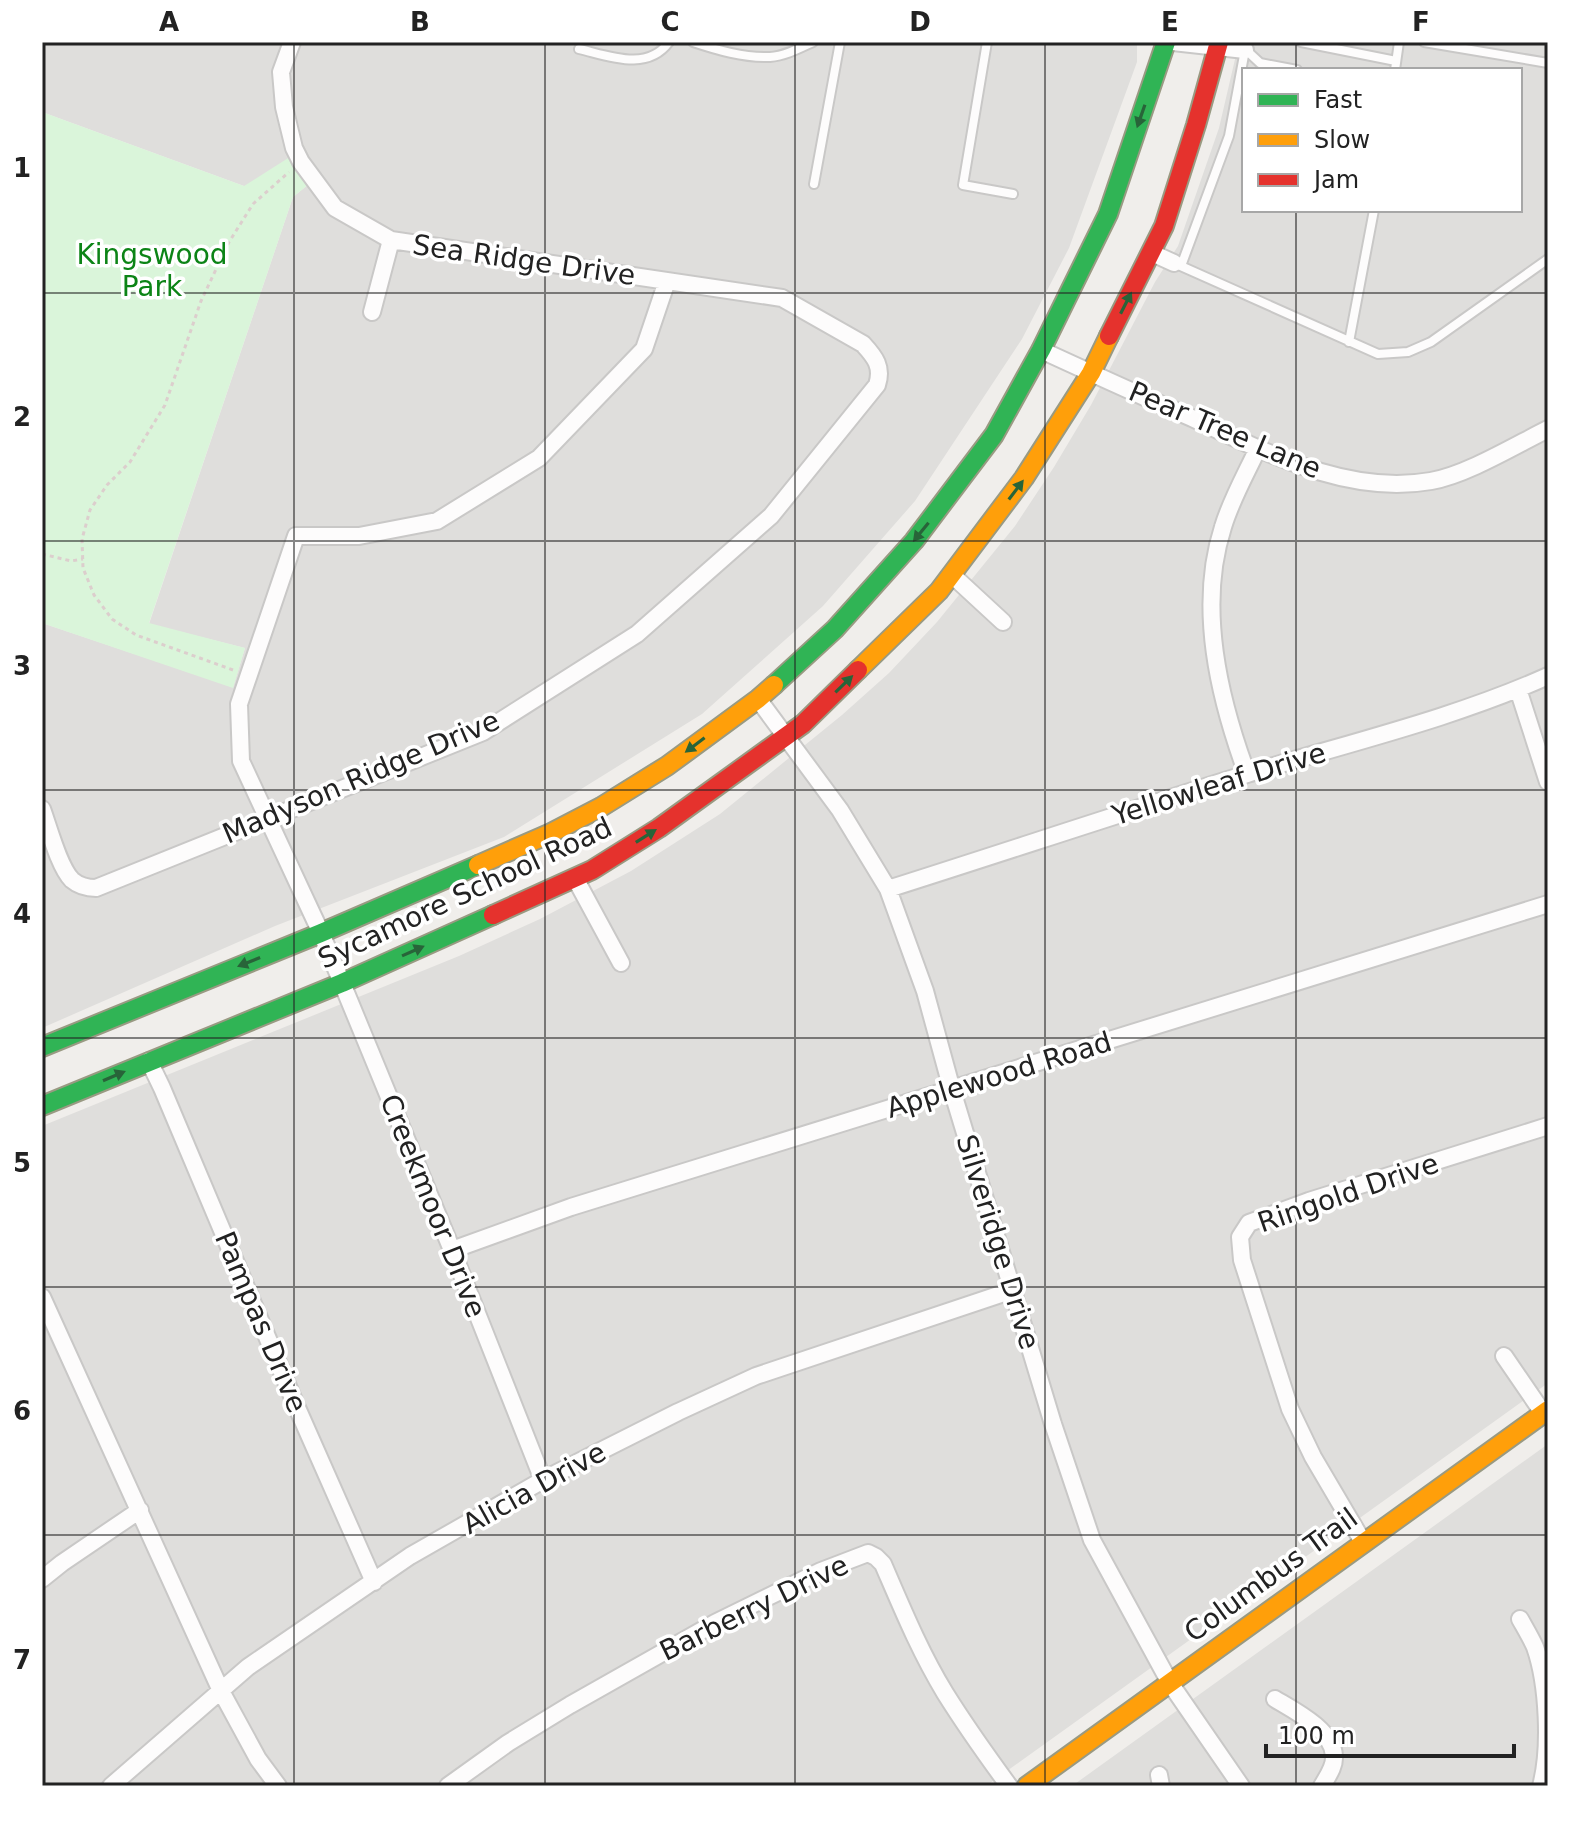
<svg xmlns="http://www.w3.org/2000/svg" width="1590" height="1828" viewBox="0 0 1590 1828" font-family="'DejaVu Sans',sans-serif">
<rect width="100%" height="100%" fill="#f0eeeb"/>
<path fill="#dfdedc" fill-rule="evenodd" d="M42,42h1095v20l-68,186 -47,91 -107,162 -92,105 -121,108 -198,123 -229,89 -233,102v-405l191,64 12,-39 -96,-24 144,-427 16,-13 -65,2 -202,-74z
M1239,42h309v1341l-562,403h-944v-660l417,-170 81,-37 91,-48 89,-57 122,-99 47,-42 48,-51 78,-96 39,-59 37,-62 64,-123 23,-36 41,-118zM1244,70h276v140h-276z
M1548,1444v342h-476z"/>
<path fill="#daf5da" d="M42,112l202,74 49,-31 16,29 -16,13 -144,426 96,25 -12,40 -191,-65z"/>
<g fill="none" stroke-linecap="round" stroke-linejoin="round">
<defs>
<path id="lane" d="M693,42c24,8 51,16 77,15 15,-1 30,-9 43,-15
M987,42l-24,143 50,9
M1301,42l95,19
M1424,42l124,21
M579,49c30,7 68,23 90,-7
M1246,50l14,13 37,7
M1395,70l4,-28
M814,184l26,-142
M1174,263l204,91 30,-2 23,-10 117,-83
M1181,266l48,-130 16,-86 3,-8
M1349,342l25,-132"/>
<path id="street" d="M1173,42l72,8
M1152,253l22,10
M372,312l19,-72
M1041,350c50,23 100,46 151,68 74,34 155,78 239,63 35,-6 83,-35 117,-52
M951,574l52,48
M1518,689l30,93
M758,699l82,111 48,79 37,102 27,99 101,334 39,116 78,143 71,103
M1247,774c-28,-76 -50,-167 -24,-247 8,-27 23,-53 35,-79
M42,809c7,19 17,58 30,71 7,6 15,8 24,8l387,-156 154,-98 134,-118 106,-131c6,-18 -2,-28 -14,-41l-81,-46 -391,-58 -56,-32 -34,-46 -7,-14 -10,-41 -3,-35 11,-30
M575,878l46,85
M888,889c120,-38 239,-78 359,-115 101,-31 205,-55 301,-98
M149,1061l13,27 133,315 79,179
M452,1250l119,-43 977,-303
M42,1297l179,394 37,68 20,27
M1504,1356l39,57
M543,1480l-91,-230 -110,-267 -21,-50 -80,-172 -2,-57 57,-168h63l78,-15 102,-63 105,-109 23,-68
M1363,1542l-50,-85 -23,-48 -48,-149 -2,-23 9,-14 60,-22 239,-75
M42,1579l20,-16 78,-53
M1520,1619c5,9 11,19 15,28 13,37 16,102 6,139
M1275,1699c20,12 58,31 59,57 1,11 -7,21 -12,30
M1159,1775l2,11
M111,1786l137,-119 162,-111 133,-76 135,-68 78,-36 257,-86
M448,1786l60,-43 62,-38 145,-82 106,-52 47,-18 8,4 7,7c19,44 37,88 62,129 20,32 42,63 64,93"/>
<path id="fast" d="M774,685l61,-56 79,-88 80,-106 47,-85 67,-136 58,-172
M42,1047l279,-114 157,-68
M42,1106l300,-123 151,-68"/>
<path id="slow" d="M858,670l81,-79 85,-113 67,-105 18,-37
M478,865l73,-32 50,-26 66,-41 91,-67 16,-14
M1027,1786l521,-376"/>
<path id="jam" d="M1109,336l55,-110 32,-101 23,-83
M493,915l99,-45 67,-42 144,-104 55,-54"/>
</defs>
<use href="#lane" stroke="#c9c8c7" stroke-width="12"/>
<use href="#street" stroke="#c9c8c7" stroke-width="20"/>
<use href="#fast" stroke="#999a82" stroke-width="22"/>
<use href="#slow" stroke="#999a82" stroke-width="22"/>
<use href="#jam" stroke="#999a82" stroke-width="22"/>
<path stroke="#dccecd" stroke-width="3" stroke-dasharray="4 4" stroke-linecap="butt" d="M42,554l29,7 12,-2
M233,670l-97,-35 -24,-16 -18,-24 -11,-27 -1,-29 8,-29 17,-25 23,-23 35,-57 36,-104 28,-59 24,-38 36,-32"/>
<use href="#lane" stroke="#fdfcfc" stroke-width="8"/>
<use href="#street" stroke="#fdfcfc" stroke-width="16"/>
<use href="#fast" stroke="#30b455" stroke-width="18"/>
<use href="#slow" stroke="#ff9f0a" stroke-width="18"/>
<use href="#jam" stroke="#e5322d" stroke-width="18"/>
</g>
<defs><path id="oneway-solid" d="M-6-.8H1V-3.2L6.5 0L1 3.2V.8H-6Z" transform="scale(2)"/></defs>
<g fill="#286439">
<use href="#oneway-solid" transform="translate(1141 116) rotate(109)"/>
<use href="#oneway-solid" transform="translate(1126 303) rotate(-63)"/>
<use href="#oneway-solid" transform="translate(1016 490) rotate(-53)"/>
<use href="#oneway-solid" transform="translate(921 532) rotate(129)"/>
<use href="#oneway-solid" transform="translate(844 684) rotate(-44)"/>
<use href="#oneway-solid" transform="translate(695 745) rotate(143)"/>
<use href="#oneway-solid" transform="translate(646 836) rotate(-32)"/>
<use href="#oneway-solid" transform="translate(413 951) rotate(-24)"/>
<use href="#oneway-solid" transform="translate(249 962) rotate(158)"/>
<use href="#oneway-solid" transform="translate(114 1076) rotate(-23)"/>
</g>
<path fill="none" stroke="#222" stroke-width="2" stroke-opacity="0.55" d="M294,42v1744M545,42v1744M795,42v1744M1045,42v1744M1296,42v28M1296,210v1576M42,293h1506M42,541h1506M42,790h1506M42,1038h1506M42,1287h1506M42,1535h1506"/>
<g text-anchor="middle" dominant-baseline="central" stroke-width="7" stroke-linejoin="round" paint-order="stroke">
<g font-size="28" fill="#0c8416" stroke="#fff">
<text x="152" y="254">Kingswood<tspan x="152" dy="32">Park</tspan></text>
</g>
<g font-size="28" fill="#222" stroke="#fff">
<text transform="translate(524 260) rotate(8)">Sea Ridge Drive</text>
<text transform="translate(1225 430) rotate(23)">Pear Tree Lane</text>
<text transform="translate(361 777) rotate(-23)">Madyson Ridge Drive</text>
<text transform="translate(1219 784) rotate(-17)">Yellowleaf Drive</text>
<text transform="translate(465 893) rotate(-25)">Sycamore School Road</text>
<text transform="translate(999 1075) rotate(-17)">Applewood Road</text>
<text transform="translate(1348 1193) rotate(-19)">Ringold Drive</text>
<text transform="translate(433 1206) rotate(68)">Creekmoor Drive</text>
<text transform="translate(998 1242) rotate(73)">Silveridge Drive</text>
<text transform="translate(261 1322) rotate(67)">Pampas Drive</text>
<text transform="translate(534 1488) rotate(-29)">Alicia Drive</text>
<text transform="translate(1271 1575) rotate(-36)">Columbus Trail</text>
<text transform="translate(754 1608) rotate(-26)">Barberry Drive</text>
</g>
</g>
<rect width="1590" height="1828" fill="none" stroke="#ffffff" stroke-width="88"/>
<rect x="1242" y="68" width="280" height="144" fill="#ffffff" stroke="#a7a7a7" stroke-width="2"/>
<rect x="1258" y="94" width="40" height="12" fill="#30b455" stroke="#a7a7a7" stroke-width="2"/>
<text x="1314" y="108" font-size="24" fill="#222222">Fast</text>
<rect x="1258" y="134" width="40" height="12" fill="#ff9f0a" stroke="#a7a7a7" stroke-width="2"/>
<text x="1314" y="148" font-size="24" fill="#222222">Slow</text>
<rect x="1258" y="174" width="40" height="12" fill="#e5322d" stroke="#a7a7a7" stroke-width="2"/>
<text x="1314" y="188" font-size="24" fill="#222222">Jam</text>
<path d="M1266 1744v12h248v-12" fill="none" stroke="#222222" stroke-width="4"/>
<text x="1278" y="1744" font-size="24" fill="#222222" stroke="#ffffff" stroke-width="6" paint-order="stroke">100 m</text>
<rect x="44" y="44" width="1502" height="1740" fill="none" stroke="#222" stroke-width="3"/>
<g font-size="26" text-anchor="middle" font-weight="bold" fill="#222">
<text x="169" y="31">A</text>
<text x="420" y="31">B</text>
<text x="670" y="31">C</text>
<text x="920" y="31">D</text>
<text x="1170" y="31">E</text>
<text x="1421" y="31">F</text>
<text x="22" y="177">1</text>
<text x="22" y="426">2</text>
<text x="22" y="675">3</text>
<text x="22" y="923">4</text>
<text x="22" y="1172">5</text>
<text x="22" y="1420">6</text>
<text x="22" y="1669">7</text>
</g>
</svg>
